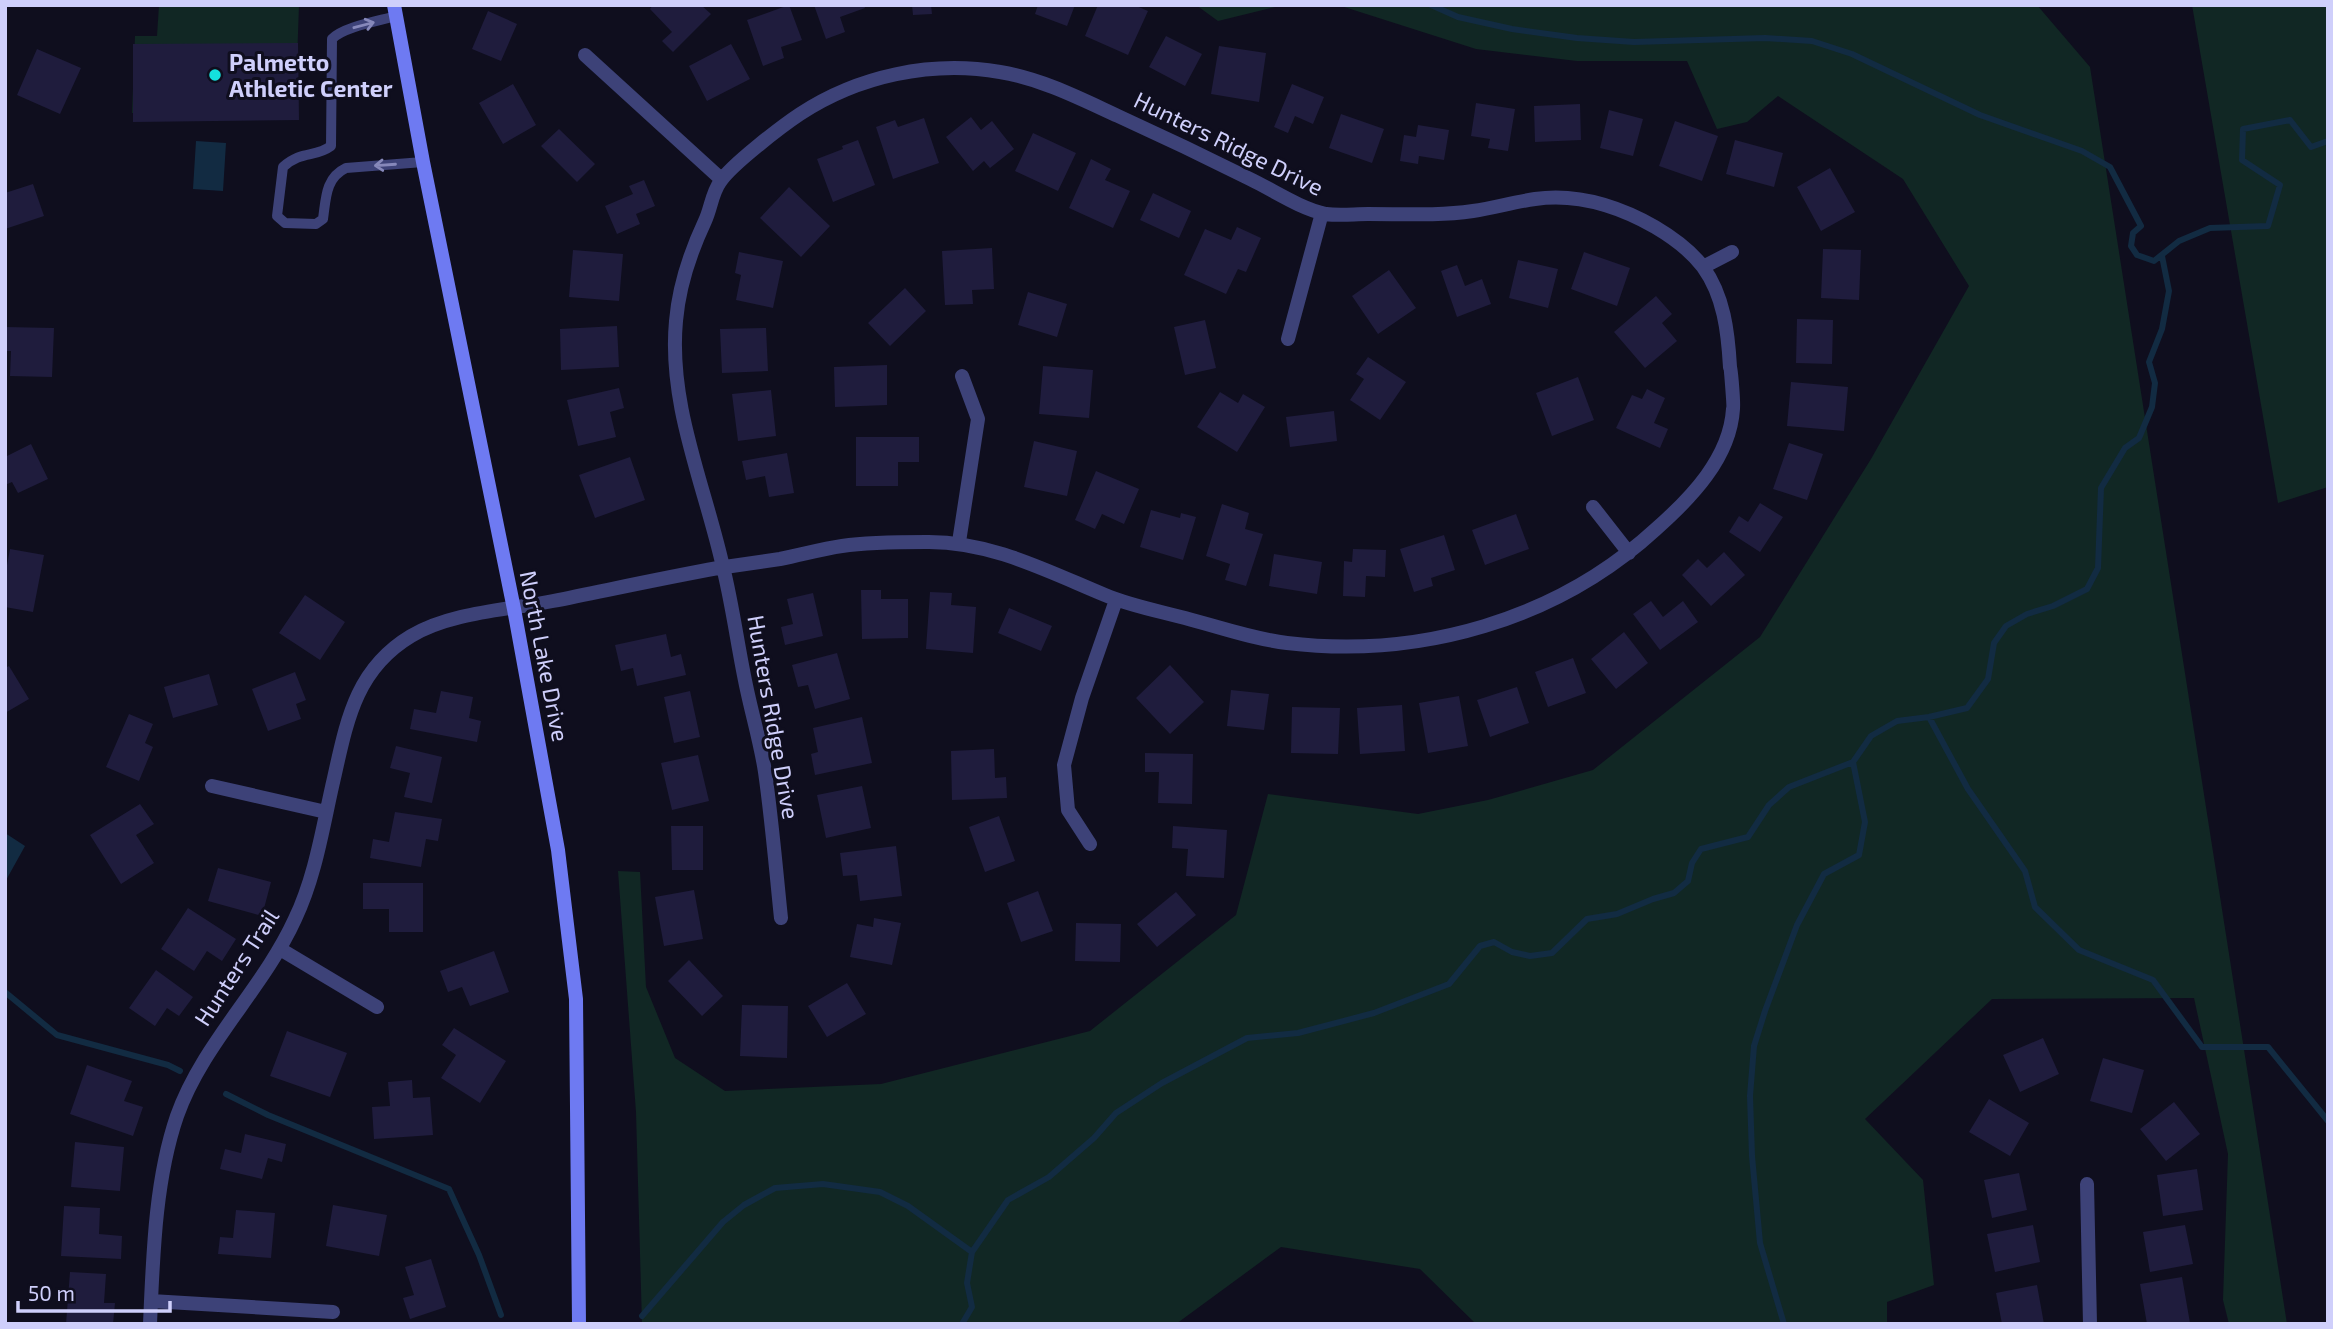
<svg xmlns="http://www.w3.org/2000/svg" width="2333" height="1329" viewBox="0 0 2333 1329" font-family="'Exo 2',sans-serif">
<rect width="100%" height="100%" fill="#0f0e1e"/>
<path fill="#112724" d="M159,5h140l-4,114 -163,-6 3,-77h22z
M1196,5h87l-65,16z
M1338,5h699l53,62 197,1257h-58l-6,-24 5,-146 -34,-156 -202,1 -127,120 58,61 11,105 -47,17v22h-411l-56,-55 -139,-22 -105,77h-534l-6,-212 -18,-241 22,1 6,115 29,71 50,33 156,-7 209,-53 146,-116 32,-121 150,20 70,-14 105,-30 167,-133 111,-178 98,-173 -66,-107 -125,-83 -31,26 -30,7 -30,-68h-110l-101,-12z
M2192,5h136v482l-50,16z"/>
<path fill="#122b42" d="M196,141l30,2 -3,48 -30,-2z
M5,833l20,13 -20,36z"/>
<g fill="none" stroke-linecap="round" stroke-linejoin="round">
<path stroke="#122b42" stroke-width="6" d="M1431,5l27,12 54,12 65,9 57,4 131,-4 47,3 40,13 128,61 102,36 28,16 31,59 -8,7 -2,13 6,9 17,6 25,-20 31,-13 58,-2 12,-41 -38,-25 1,-31 47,-9 21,27 17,-6
M1929,717l39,72 57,82 10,36 44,43 74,30 49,67h66l60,74
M5,992l52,43 111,30 12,6
M226,1094l42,21 181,74 30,66 22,60
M642,1316l81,-94 21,-17 31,-17 48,-4 57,8 28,14 64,46
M962,1324l10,-17 -5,-24 5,-31 36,-52 41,-23 45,-39 22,-25 46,-30 85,-45 51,-5 76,-20 75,-29 31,-38 14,-4 18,10 18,4 22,-3 35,-34 30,-5 36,-15 21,-6 14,-12 4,-18 9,-14 47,-12 21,-32 20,-18 64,-25 18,-26 26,-15 32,-4 38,-9 21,-29 6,-36 12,-17 21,-12 26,-8 34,-17 11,-21 3,-80 24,-40 14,-10 13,-31 3,-24 -6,-21 13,-33 7,-38 -7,-35
M1784,1324l-24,-81 -8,-87 -2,-60 4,-50 11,-35 32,-86 27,-51 35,-19 6,-33 -12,-60"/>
</g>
<path fill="#1f1c3d" d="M653,5h48l10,9 -38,38 -11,-11 10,-9 -22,-23z
M789,5l13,35 -21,7 3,11 -21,8 -16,-46z
M814,5h50l1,3 -25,9 5,15 -19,7z
M912,5h19l1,9 -19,1z
M1038,5h37l-8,21 -32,-12z
M1098,5h36l14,6 -20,44 -43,-19z
M488,11l29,13 -16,37 -29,-12z
M1166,36l36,18 -17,32 -36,-19z
M298,43l1,77 -166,2v-78z
M731,44l19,35 -43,22 -18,-35z
M1219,46l47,7 -7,49 -48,-8z
M37,49l44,19 -21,46 -43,-19z
M513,84l23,41 -33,19 -24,-41z
M1292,84l32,13 -11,27 -18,-8 -7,17 -14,-6z
M1476,103l39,6 -7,42 -20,-3 2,-9 -19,-3z
M1580,104l1,36 -46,2 -1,-36z
M1609,110l34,9 -10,37 -33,-8z
M1341,114l43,15 -12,34 -43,-15z
M971,117l10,13 11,-9 22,28 -24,19 -6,-7 -11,10 -27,-34z
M924,118l15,45 -46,16 -17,-52 19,-7 3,7z
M1675,121l43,15 -16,45 -43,-15z
M1418,125l31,5 -5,30 -25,-4 -1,8 -18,-3 4,-26 12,2z
M559,129l36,35 -18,18 -36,-36z
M1033,133l43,20 -18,38 -43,-20z
M858,140l17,45 -42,17 -16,-43 26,-10 -1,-3z
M1735,140l48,13 -9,34 -48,-13z
M1091,159l20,10 -6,11 25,11 -17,37 -44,-20z
M1830,168l25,44 -34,19 -24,-44z
M644,180l11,26 -19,8 4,10 -23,10 -12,-28 28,-12 -4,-8z
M33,184l11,32 -39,13v-36z
M789,187l41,39 -29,31 -41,-39z
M1153,193l38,18 -12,27 -39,-18z
M1237,227l24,11 -15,34 -8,-3 -12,25 -42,-19 21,-46 26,11z
M992,248l2,41 -22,1 1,14 -28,1 -3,-54z
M1823,249l38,1 -2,50 -38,-2z
M573,250l50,4 -4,47 -50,-4z
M739,252l44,9 -10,47 -37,-8 5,-25 -6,-2z
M1584,252l46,16 -13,38 -46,-17z
M1518,260l40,9 -10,39 -39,-10z
M1457,265l8,21 17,-7 9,25 -34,13 -16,-46z
M1389,270l27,38 -38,26 -26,-38z
M905,288l21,23 -36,35 -22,-23z
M1028,292l39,12 -10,33 -39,-12z
M1656,296l16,18 -10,9 15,18 -32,27 -31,-36z
M1797,319l36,1 -1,44 -36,-1z
M1205,320l11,48 -31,7 -11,-48z
M617,326l2,41 -58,3 -1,-41z
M5,327l49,1 -2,49 -42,-1 1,-25h-6z
M766,328l2,43 -46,2 -2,-44z
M1368,357l38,25 -26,38 -30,-20 14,-21 -8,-5z
M887,365v40l-52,2 -1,-40z
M1043,366l50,4 -4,48 -50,-4z
M1578,377l16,43 -42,16 -16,-43z
M1791,382l57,5 -4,44 -57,-5z
M619,388l5,20 -14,4 6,25 -38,9 -11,-46z
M1647,389l18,9 -11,25 14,6 -8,19 -44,-20 16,-33 10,4z
M771,390l5,46 -38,5 -6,-47z
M1220,392l18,11 5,-9 22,13 -28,45 -40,-25z
M1334,411l3,30 -47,6 -4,-30z
M856,437h63v25h-21v24h-42z
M1034,441l43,10 -10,45 -43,-9z
M1789,443l34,11 -16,46 -34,-11z
M31,444l17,35 -30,14 -6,-11 -7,3v-28z
M787,453l7,40 -25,4 -4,-21 -19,4 -4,-19z
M630,457l15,43 -50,18 -16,-43z
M1096,471l43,18 -15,35 -22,-10 -7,15 -20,-9z
M1760,503l23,14 -23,35 -31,-20 10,-16 9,6z
M1222,504l27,9 -4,16 18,5 -17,52 -21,-6 5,-16 -24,-8z
M1151,510l29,8 1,-5 15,4 -13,43 -43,-13z
M1516,514l13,35 -44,16 -13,-35z
M1444,535l11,35 -24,8 2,8 -19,6 -14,-43z
M10,549l34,6 -11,57 -28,-5v-31z
M1353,549l33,1 -1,27 -19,-1 -1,21 -22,-1 1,-35 8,1z
M1724,552l21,23 -34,31 -29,-31 16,-16 9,9z
M1274,554l48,8 -5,32 -48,-8z
M861,590h20v9h27v39l-46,1z
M930,592l22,1 -1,12 25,2 -3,46 -47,-4z
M813,593l10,43 -38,9 -4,-18 12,-3 -6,-25z
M305,595l40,27 -25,38 -41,-27z
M1651,601l12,16 20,-16 15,21 -38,28 -27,-36z
M1009,608l43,18 -11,25 -43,-18z
M1624,632l24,31 -32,26 -25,-30z
M666,634l5,23 10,-3 5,21 -49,11 -4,-18 -12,3 -6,-26z
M837,653l13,46 -35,10 -7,-24 -10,2 -6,-22z
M1573,658l13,35 -38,14 -13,-35z
M1170,665l34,37 -34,32 -34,-36z
M9,666l20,33 -24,14v-45z
M295,672l11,28 -10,4 5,15 -33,12 -16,-42z
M209,674l9,31 -45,13 -9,-31z
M1517,687l12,36 -39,14 -13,-37z
M1231,690l38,4 -5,36 -37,-4z
M441,691l32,6 -4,21 12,3 -4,21 -67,-13 4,-20 22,4z
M690,691l10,46 -26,6 -10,-46z
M1459,696l9,50 -40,7 -9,-50z
M1402,705l3,46 -45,3 -3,-46z
M1292,707l48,1 -2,46 -47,-1z
M129,714l24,10 -8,19 8,4 -14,34 -33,-14z
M862,717l10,46 -57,12 -4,-21 7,-2 -5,-24z
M396,746l46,11 -10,46 -28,-6 6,-24 -20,-5z
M994,749l1,29 11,-1 1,21 -55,2 -1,-49z
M1145,753l48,1 -1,50 -34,-1 1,-31h-14z
M698,755l11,46 -37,9 -11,-47z
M862,786l9,42 -45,10 -9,-43z
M140,804l14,20 -18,11 18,28 -33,21 -31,-49z
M395,812l47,7 -4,22 -12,-2 -5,28 -51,-9 3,-19 16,3z
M999,816l16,45 -30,11 -16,-45z
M671,826h32v44h-31z
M1173,826l54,4 -3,48 -38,-2 2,-27 -16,-1z
M896,846l6,50 -42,5 -3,-26 -14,1 -3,-23z
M218,868l53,14 -9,34 -54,-15z
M363,883h60v49h-34v-23h-26z
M694,890l9,49 -39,7 -9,-49z
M1038,891l15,40 -32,11 -14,-39z
M1176,892l20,23 -39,32 -20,-23z
M188,908l48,31 -14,22 -15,-10 -13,20 -33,-22z
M874,918l27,5 -9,42 -42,-8 7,-33 16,3z
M1076,923l45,1 -1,38 -45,-1z
M494,951l15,41 -39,14 -8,-19 -14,5 -8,-21z
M689,960l34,36 -21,20 -34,-35z
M156,970l37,27 -14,19 -12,-8 -12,18 -26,-18z
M847,983l19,31 -39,23 -19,-31z
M742,1005l46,1 -1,52 -47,-2z
M454,1028l52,33 -26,42 -39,-25 15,-23 -14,-10z
M287,1031l60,22 -17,44 -60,-21z
M2043,1038l16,36 -39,18 -17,-37z
M2103,1058l41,12 -12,43 -42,-12z
M87,1065l45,16 -8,20 19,6 -10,29 -63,-22z
M412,1080l1,18 17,-1 3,38 -59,4 -2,-32 18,-1 -2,-24z
M1989,1099l40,24 -19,33 -41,-24z
M2174,1102l26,32 -34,27 -26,-32z
M245,1134l41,10 -4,18 -14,-4 -6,21 -42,-10 5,-20 16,4z
M75,1142l49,5 -4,44 -49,-4z
M2197,1169l6,41 -40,6 -6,-41z
M2019,1173l8,37 -35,8 -8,-38z
M333,1205l54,10 -8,41 -53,-10z
M64,1206l36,2 -1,26 23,2 -1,23 -60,-3z
M236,1210l39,3 -4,45 -53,-4 2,-17 13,1z
M2033,1225l7,37 -45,10 -8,-38z
M2185,1225l8,39 -43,8 -7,-40z
M431,1259l15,48 -36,12 -7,-21 11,-3 -9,-28z
M70,1272l36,2 -2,29h11l-2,21h-47z
M2182,1277l8,46 -43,1 -7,-40z
M2037,1285l7,39h-42l-6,-31z"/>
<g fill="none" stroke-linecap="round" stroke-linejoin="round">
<path stroke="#3d4278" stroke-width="10" d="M396,16c-17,5 -53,11 -64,23l-1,107c-16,12 -29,4 -48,21l-6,49 8,7 31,1 7,-5c3,-20 2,-41 23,-51l77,-6"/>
<path stroke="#3d4278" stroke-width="14" d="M585,55l136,124
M1703,267l29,-15
M1288,339l34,-126
M1593,507l36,46
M959,542l19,-123 -16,-43
M212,786l114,26
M1090,844l-22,-34 -4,-45 18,-67 34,-98
M280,949l97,58
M2087,1184l3,140
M151,1301l182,11
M150,1324c3,-68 5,-144 27,-208 26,-73 86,-127 118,-197 21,-44 28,-94 39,-141 13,-58 22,-109 77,-142 40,-24 97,-26 142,-35 55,-11 110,-23 165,-33 21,-3 42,-6 62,-9 21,-4 41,-10 62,-13 27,-4 56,-4 84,-4 64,-1 121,29 179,53 26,11 54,16 80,23 34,9 68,21 102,25 133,16 270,-23 369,-114 35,-31 74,-71 77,-120 1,-3 -2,-40 -3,-42 -2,-35 -6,-71 -27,-100 -12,-16 -31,-30 -48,-40 -37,-21 -77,-34 -120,-28 -21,3 -41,9 -62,12 -35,5 -69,3 -105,3 -14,0 -28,2 -42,0 -25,-5 -53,-24 -76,-35 -44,-22 -88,-43 -132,-63 -39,-18 -76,-37 -118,-44 -69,-12 -142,4 -200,42 -18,12 -69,51 -80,68 -8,11 -9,26 -15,39 -15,32 -26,64 -29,100 -8,84 29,165 47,246 10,40 15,82 24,123 6,28 14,55 18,82 7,49 11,98 16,146"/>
<path stroke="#6e7af2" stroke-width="14" d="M394,5l29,157 91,447 44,241 18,149 3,325"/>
</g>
<defs><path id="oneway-shaft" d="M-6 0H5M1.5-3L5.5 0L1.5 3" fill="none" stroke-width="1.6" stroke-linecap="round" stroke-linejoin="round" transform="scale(1.75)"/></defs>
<g stroke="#8688ba">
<use href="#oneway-shaft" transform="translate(364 25) rotate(-15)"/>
<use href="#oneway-shaft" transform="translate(385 165) rotate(176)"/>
</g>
<circle fill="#14e1de" stroke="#0f0e1e" stroke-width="2.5" cx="215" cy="75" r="7"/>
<g text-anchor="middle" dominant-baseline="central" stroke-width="6" stroke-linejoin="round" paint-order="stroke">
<g font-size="23" font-weight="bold" fill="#cfcffb" stroke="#0f0e1e" text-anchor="start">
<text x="229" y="62">Palmetto<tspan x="229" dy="26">Athletic Center</tspan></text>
</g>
<g font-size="23" fill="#cfcffb" stroke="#0f0e1e">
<text transform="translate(1229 143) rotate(26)">Hunters Ridge Drive</text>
<text transform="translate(545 656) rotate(79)">North Lake Drive</text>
<text transform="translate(774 717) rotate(80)">Hunters Ridge Drive</text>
<text transform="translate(236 967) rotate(-57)">Hunters Trail</text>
</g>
</g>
<rect width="2333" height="1329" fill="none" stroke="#cfcffb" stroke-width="14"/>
<path d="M18 1301v10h152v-10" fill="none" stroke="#cfcffb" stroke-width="3.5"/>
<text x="28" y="1301" font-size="21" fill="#cfcffb" stroke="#0f0e1e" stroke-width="5" paint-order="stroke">50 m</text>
</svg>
